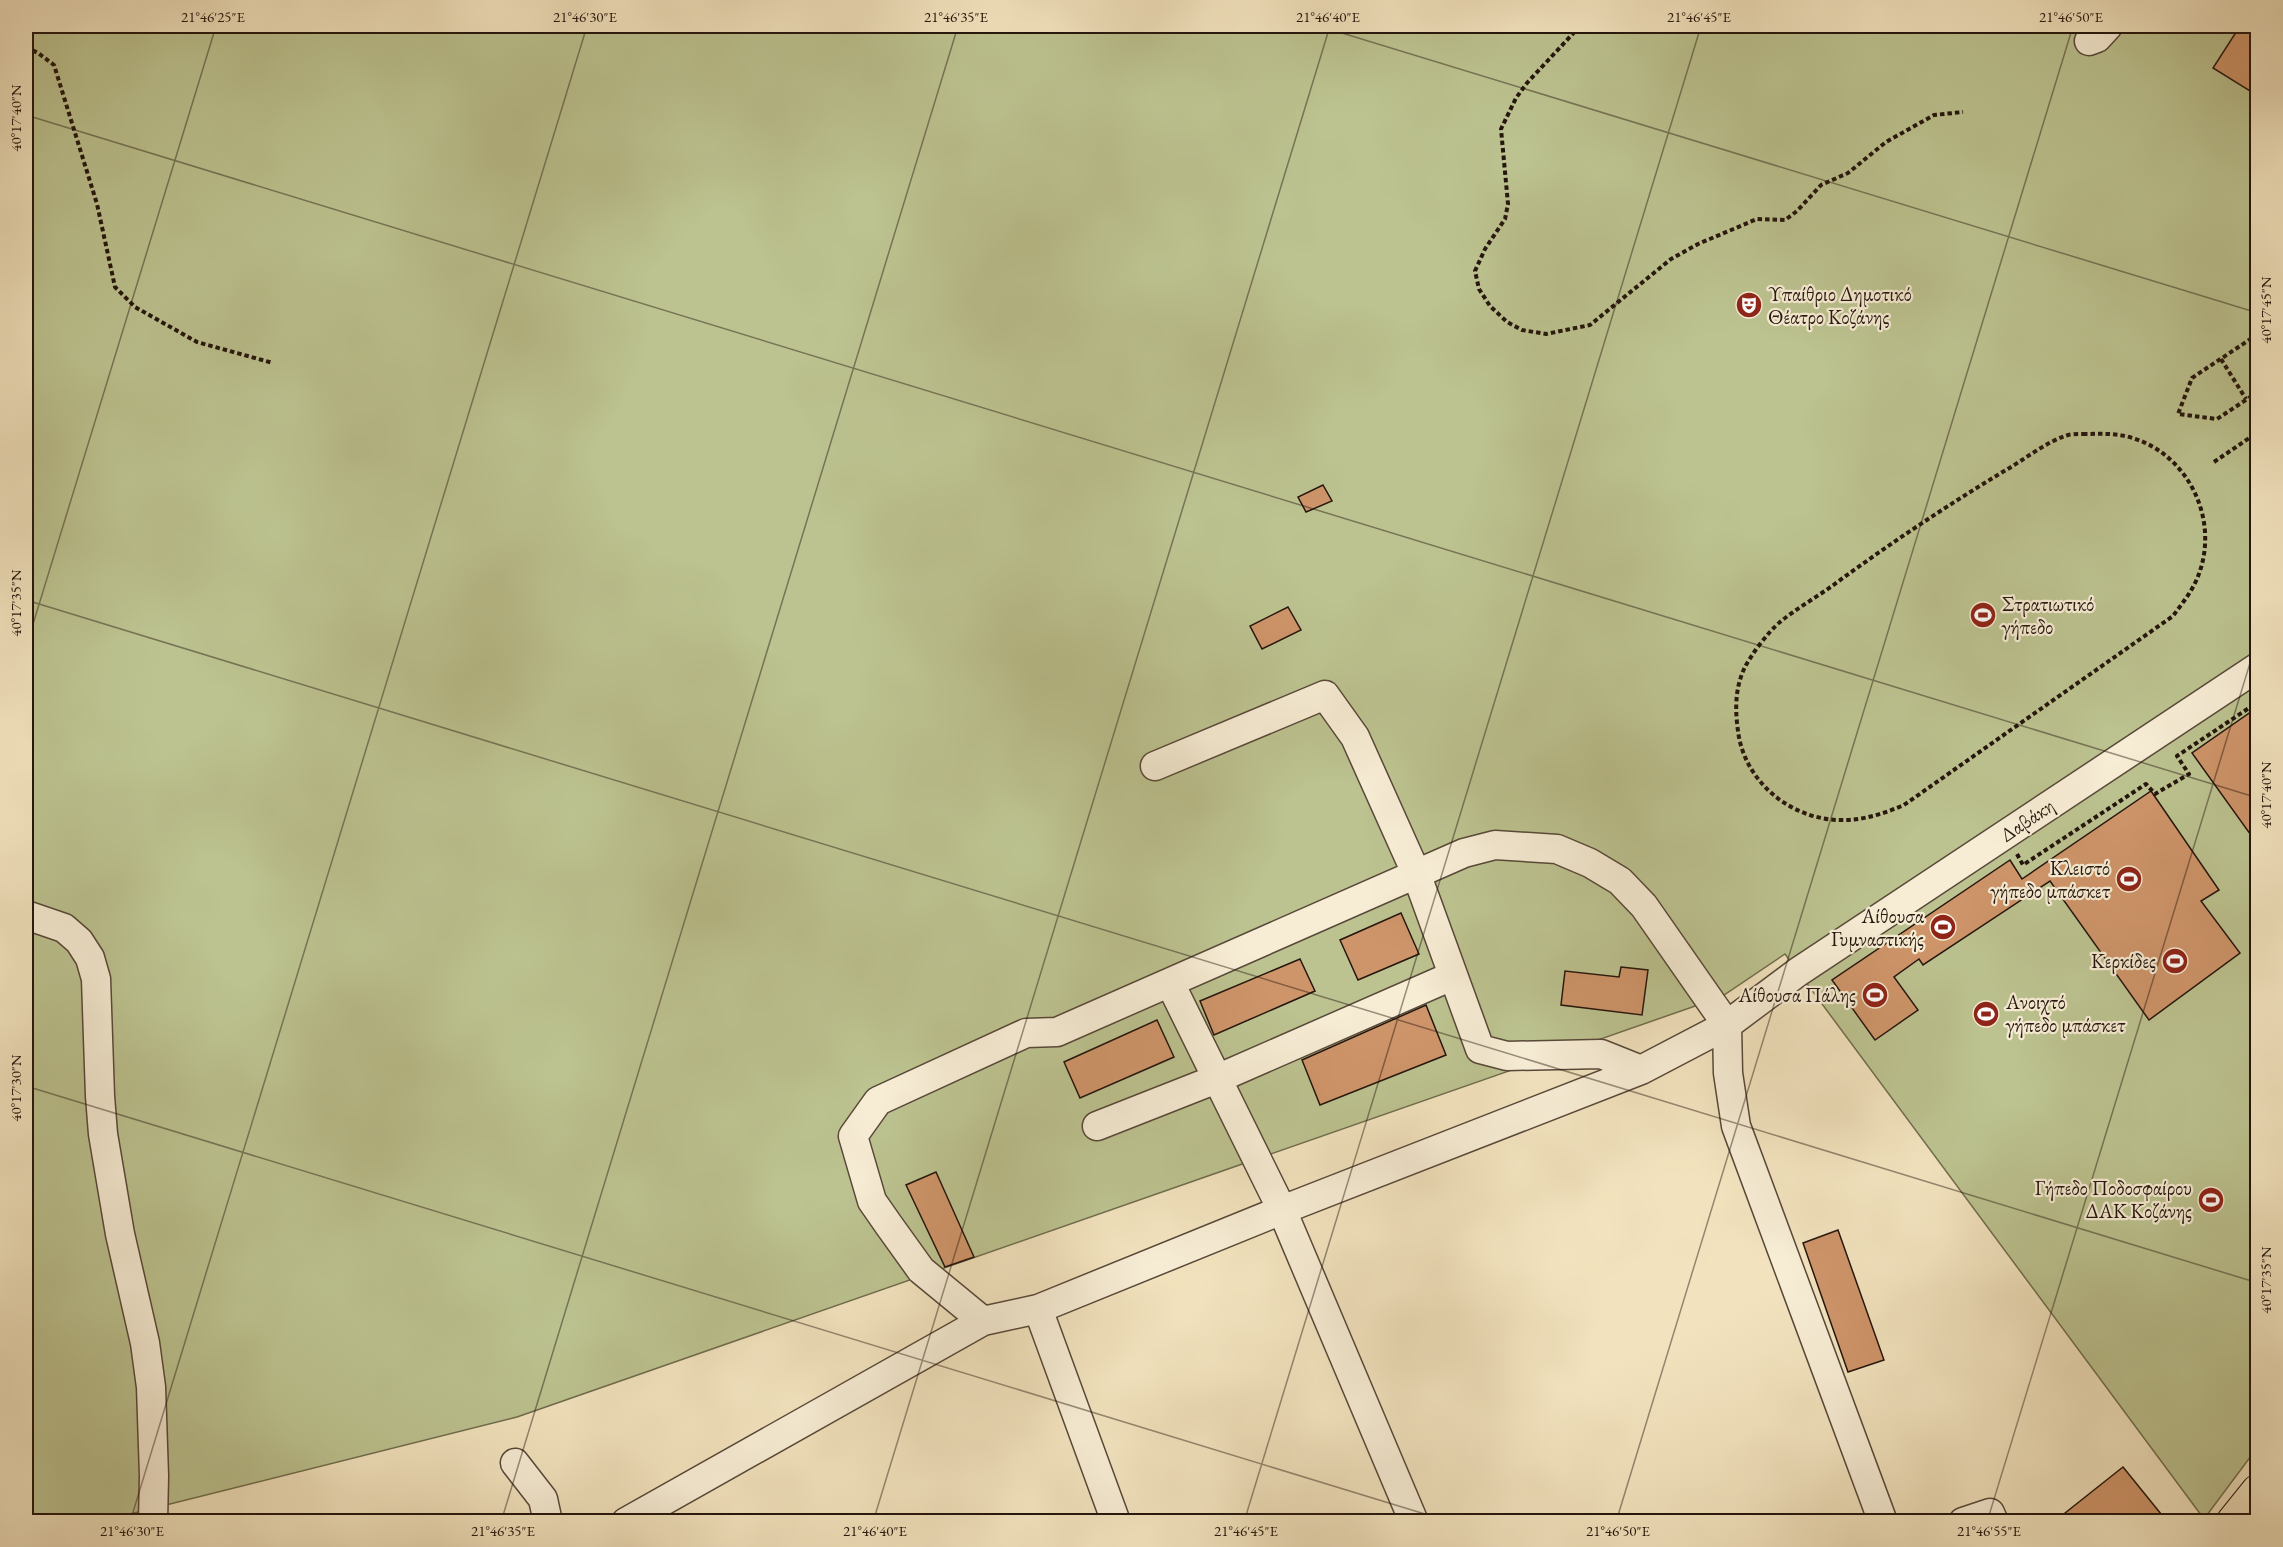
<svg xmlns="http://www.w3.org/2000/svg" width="2283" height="1547" viewBox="0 0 2283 1547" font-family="'EB Garamond',serif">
<rect width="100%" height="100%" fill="#f2e3be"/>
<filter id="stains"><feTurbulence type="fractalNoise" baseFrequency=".00333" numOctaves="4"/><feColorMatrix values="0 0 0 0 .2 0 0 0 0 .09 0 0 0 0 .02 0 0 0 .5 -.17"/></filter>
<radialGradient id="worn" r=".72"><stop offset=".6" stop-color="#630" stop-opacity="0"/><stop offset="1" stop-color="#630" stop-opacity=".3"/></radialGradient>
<path fill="#bcc390" stroke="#706c4e" stroke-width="1.5" d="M26,26h2231v1422l-53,71 -419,-565 -64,43 -1204,420 -415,104h-76z"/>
<path fill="#cf956a" stroke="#24150d" stroke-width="1.5" d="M2240,26h18v70l-45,-28z
M1323,485l9,16 -26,11 -8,-15z
M1288,607l13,23 -39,19 -12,-23z
M2258,707v138l-66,-92z
M2151,791l68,99 -18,11 39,52 -91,67 -99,-139 -127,84 -4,-6 -25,18 24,33 -43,30 -43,-60 178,-120 12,19z
M1401,913l18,41 -61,26 -18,-40z
M1300,959l15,32 -101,44 -14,-34z
M1621,967l27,3 -6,45 -81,-10 4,-34 54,6z
M1426,1005l20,50 -126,50 -18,-45z
M1157,1020l17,37 -94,41 -16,-36z
M936,1172l38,85 -29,10 -39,-82z
M1838,1230l46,130 -36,12 -45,-129z
M2123,1467l38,47 -9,7h-97z"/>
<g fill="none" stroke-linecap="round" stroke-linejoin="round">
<defs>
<path id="minor" d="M2089,41l8,-3 11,-12
M1155,766l170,-71 30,42 61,136 64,176 27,7 94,-2 40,16
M26,915l38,13 15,13 11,17 6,21 4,117 3,38 17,100 25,109 6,44 3,89 -1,46
M1170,983l112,227 132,312
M1097,1126l122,-48 233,-102
M1038,1309l78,213
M983,1321l-62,-51 -33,-46 -16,-23 -19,-65 25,-35 148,-68 31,-1 407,-179 31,-8 62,4 33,14 30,18 24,25 83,119 1,48 8,53 147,396
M515,1463l28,36 5,23
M626,1522l357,-201 55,-12 244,-99 359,-140 86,-45 71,-53 460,-305
M1963,1522l27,-9 4,9"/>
<path id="major" d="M2233,1522l25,-31"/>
</defs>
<use href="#minor" stroke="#584839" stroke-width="31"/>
<use href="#major" stroke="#24150d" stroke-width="35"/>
<path stroke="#24150d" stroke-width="4" stroke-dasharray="4.5 3" stroke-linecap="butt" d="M1580,26l-53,57 -11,15 -15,31 7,75 -3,15 -20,30 -10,22 4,18 11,17 17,16 15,8 24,4 44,-9 81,-66 27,-15 59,-25 28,1 12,-9 24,-26 27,-12 38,-31 48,-27 29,-3
M26,47l12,6 16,12 43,139 18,83 20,20 62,35 76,21
M2258,334l-66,44 -14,36 39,5 41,-27
M2221,359l25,40
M2083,434c14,0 28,-1 42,2 63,14 98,86 71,145 -6,13 -15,24 -23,35l-269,189c-21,9 -43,16 -66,15 -50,-2 -94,-40 -100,-89 -3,-21 -3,-42 6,-62 6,-13 25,-38 36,-47 16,-13 35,-24 52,-36 56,-41 114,-80 174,-116 19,-11 39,-27 59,-34 5,-2 12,-2 18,-2z
M2214,462l44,-30
M2017,854l6,11 123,-81 9,10 34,-20 -12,-18 81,-54"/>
<use href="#minor" stroke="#f7edd5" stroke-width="28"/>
<use href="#major" stroke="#f2e3be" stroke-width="33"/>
</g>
<path fill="none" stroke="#24150d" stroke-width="1.5" stroke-opacity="0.45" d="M1319,26l939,287M26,115l2232,683M26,600l2232,683M26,647l190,-621M26,1086l1425,436M130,1522l457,-1496M501,1522l457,-1496M873,1522l457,-1496M1244,1522l457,-1496M1616,1522l457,-1496M1987,1522l271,-885"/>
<defs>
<symbol id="theatre-disc" viewBox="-11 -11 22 22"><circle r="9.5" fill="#8f2418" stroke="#f7edd5"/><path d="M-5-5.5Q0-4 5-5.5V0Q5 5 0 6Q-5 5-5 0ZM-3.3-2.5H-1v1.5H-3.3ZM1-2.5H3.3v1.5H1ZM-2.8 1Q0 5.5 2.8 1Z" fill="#fff"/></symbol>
<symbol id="stadium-disc" viewBox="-11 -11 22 22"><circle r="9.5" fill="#8f2418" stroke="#f7edd5"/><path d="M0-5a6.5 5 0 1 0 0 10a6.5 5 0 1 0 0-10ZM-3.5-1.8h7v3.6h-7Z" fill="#fff"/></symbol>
</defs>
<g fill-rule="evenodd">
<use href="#theatre-disc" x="1734" y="290" width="30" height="30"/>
<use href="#stadium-disc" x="1968" y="600" width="30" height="30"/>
<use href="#stadium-disc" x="2114" y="864" width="30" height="30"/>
<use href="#stadium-disc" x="1928" y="912" width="30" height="30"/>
<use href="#stadium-disc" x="2160" y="946" width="30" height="30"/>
<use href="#stadium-disc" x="1860" y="980" width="30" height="30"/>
<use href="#stadium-disc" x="1971" y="999" width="30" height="30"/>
<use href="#stadium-disc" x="2196" y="1185" width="30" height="30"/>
</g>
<g text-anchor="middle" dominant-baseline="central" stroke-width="4.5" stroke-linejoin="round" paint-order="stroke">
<g font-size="20" fill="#24150d" stroke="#f7edd5" text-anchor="end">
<text x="1768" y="294" text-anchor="start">Υπαίθριο Δημοτικό<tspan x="1768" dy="23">Θέατρο Κοζάνης</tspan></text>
<text x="2002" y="604" text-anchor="start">Στρατιωτικό<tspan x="2002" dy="23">γήπεδο</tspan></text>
<text x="2110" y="868">Κλειστό<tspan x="2110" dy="23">γήπεδο μπάσκετ</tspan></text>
<text x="1924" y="916">Αίθουσα<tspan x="1924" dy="23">Γυμναστικής</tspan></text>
<text x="2156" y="961">Κερκίδες</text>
<text x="1856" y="995">Αίθουσα Πάλης</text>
<text x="2006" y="1002" text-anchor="start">Ανοιχτό<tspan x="2006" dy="23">γήπεδο μπάσκετ</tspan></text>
<text x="2192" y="1188">Γήπεδο Ποδοσφαίρου<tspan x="2192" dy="23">ΔΑΚ Κοζάνης</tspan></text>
</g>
<g font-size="20" fill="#24150d" stroke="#f7edd5">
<text transform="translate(2027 820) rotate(-34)">Δαβάκη</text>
</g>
</g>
<rect width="2283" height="1547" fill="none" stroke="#f2e3be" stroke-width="66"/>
<rect x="33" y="33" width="2217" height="1481" fill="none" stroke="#24150d" stroke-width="2"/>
<g font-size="15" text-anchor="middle" fill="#24150d">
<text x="213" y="22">21°46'25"E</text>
<text x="585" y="22">21°46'30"E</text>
<text x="956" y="22">21°46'35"E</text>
<text x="1328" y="22">21°46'40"E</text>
<text x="1699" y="22">21°46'45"E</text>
<text x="2071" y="22">21°46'50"E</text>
<text transform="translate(16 118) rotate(-90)" y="5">40°17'40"N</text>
<text transform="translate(2266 310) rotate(-90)" y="5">40°17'45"N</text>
<text transform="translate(16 603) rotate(-90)" y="5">40°17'35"N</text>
<text transform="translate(2266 795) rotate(-90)" y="5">40°17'40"N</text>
<text transform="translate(16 1088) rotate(-90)" y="5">40°17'30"N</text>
<text transform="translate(2266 1280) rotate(-90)" y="5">40°17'35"N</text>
<text x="132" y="1536">21°46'30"E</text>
<text x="503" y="1536">21°46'35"E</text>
<text x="875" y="1536">21°46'40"E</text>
<text x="1246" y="1536">21°46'45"E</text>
<text x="1618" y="1536">21°46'50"E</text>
<text x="1989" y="1536">21°46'55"E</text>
</g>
<rect width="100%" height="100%" filter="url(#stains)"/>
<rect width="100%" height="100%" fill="url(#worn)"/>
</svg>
